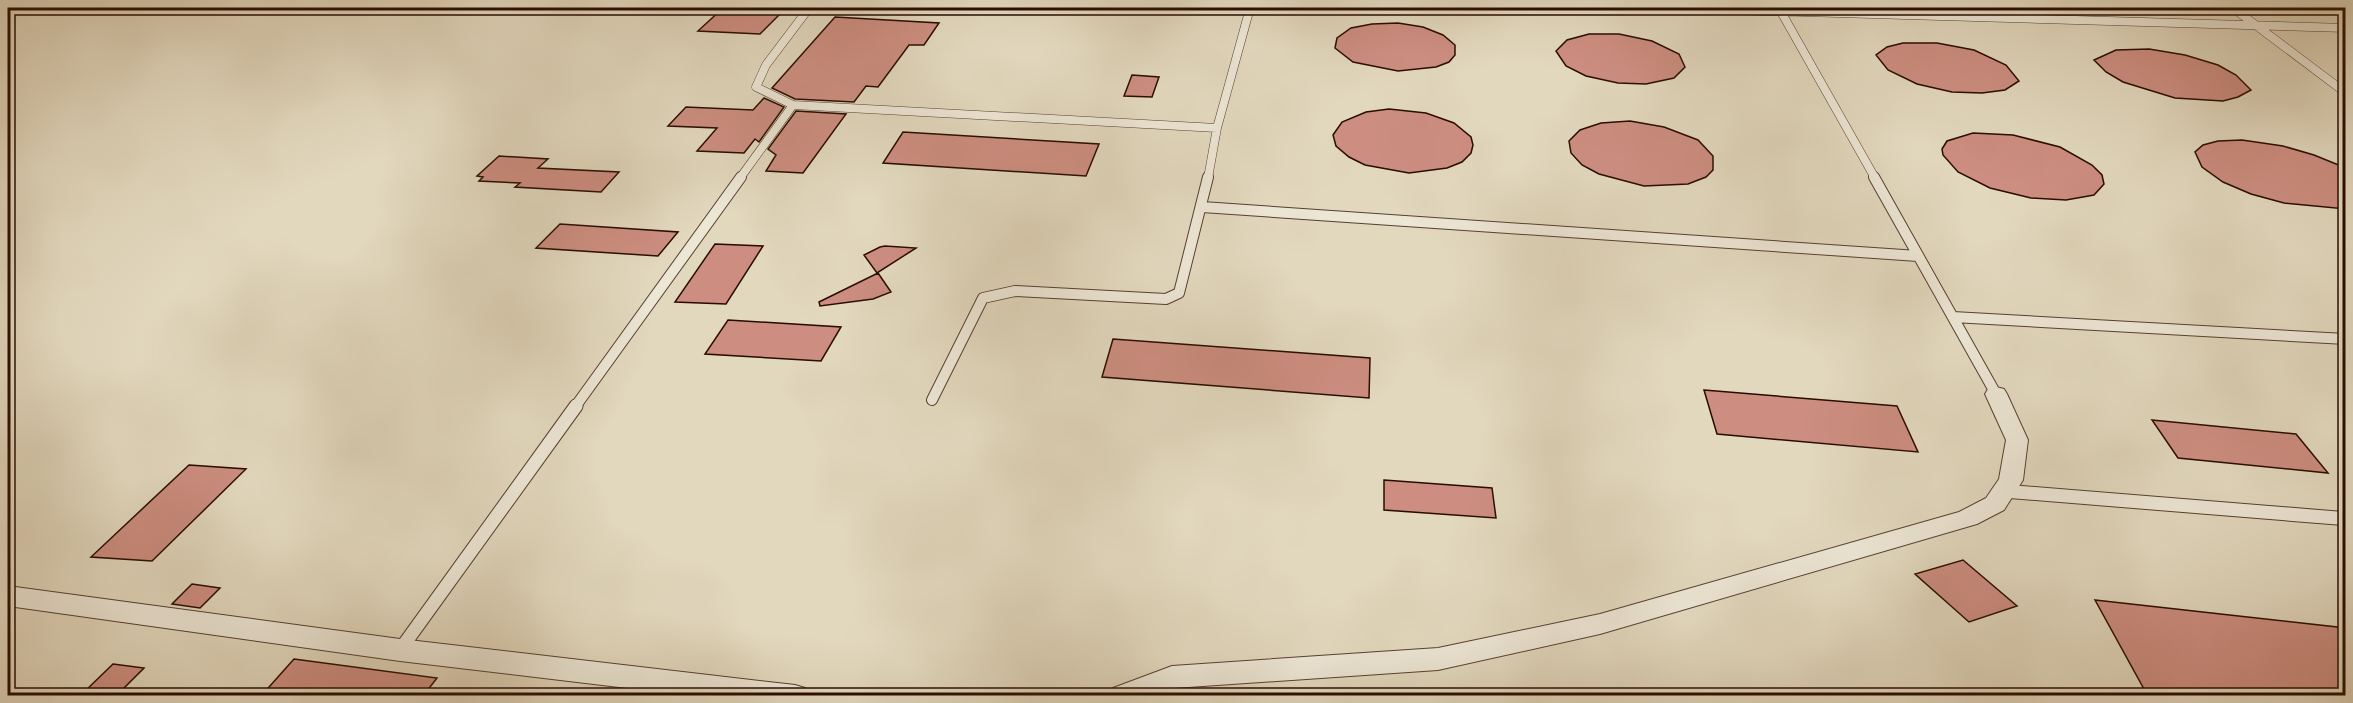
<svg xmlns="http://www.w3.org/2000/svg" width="2353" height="703" font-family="'Gentium Book Plus',serif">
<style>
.building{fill:#cd8e81;stroke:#290c00;stroke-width:1.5}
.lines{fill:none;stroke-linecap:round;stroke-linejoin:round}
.lane-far2-casing{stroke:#573f30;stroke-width:9}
.lane-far1-casing{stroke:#573f30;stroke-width:12}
.lane-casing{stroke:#573f30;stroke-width:15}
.street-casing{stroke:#573f30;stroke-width:2}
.lane-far2{stroke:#ece6d5;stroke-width:8}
.lane-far1{stroke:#ece6d5;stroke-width:10}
.lane{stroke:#ece6d5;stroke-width:13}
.street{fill:#ece6d5;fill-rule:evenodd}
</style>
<rect width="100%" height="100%" fill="#e2d8be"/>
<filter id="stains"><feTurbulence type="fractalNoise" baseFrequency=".00333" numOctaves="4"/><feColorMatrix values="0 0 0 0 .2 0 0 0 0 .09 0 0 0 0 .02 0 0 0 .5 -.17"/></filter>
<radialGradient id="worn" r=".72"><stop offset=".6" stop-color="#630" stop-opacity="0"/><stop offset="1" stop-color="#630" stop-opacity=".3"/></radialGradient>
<path class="building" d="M 723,8 L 786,8 L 760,34 L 698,31 Z
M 835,17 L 939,23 L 924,45 L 909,45 L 878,87 L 866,86 L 854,102 L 795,99 L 772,88 Z
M 1398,23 L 1423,27 L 1443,35 L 1455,45 L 1455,55 L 1449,62 L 1436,67 L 1398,71 L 1353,62 L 1335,48 L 1337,38 L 1351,28 L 1372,24 Z
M 1589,34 L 1619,34 L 1652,41 L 1679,54 L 1685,67 L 1674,78 L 1646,84 L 1618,83 L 1586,76 L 1566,66 L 1556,51 L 1567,40 Z
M 1903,43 L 1937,43 L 1974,50 L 2006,65 L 2019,81 L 2005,90 L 1982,93 L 1952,92 L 1917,84 L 1888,70 L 1876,55 L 1887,47 Z
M 2149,49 L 2185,55 L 2218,65 L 2236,75 L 2251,90 L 2238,97 L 2223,101 L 2175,98 L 2123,82 L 2106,72 L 2094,60 L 2116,50 Z
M 1132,75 L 1159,77 L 1152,97 L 1124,96 Z
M 764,98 L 784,107 L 759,142 L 755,139 L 744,153 L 697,151 L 717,128 L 668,126 L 686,107 L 753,110 Z
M 1389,109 L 1426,113 L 1454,123 L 1471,137 L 1473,145 L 1471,153 L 1462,162 L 1447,168 L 1409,173 L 1365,165 L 1349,157 L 1336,146 L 1333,135 L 1342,122 L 1366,112 Z
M 796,111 L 846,114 L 803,173 L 766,171 L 776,155 L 768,149 Z
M 1630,121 L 1664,127 L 1698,140 L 1713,156 L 1713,170 L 1706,177 L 1688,184 L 1644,186 L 1599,174 L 1582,165 L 1571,153 L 1569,141 L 1580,130 L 1601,123 Z
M 903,132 L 1099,144 L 1086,176 L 883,163 Z
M 1973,133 L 2013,135 L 2060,147 L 2092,165 L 2102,175 L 2104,184 L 2094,195 L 2066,200 L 2031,198 L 1990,188 L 1958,172 L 1943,155 L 1942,149 L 1947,141 Z
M 2218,141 L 2242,140 L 2283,146 L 2314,155 L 2346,168 L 2346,209 L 2284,203 L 2251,194 L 2223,182 L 2202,167 L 2195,152 L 2203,145 Z
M 499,156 L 548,159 L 538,168 L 619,172 L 601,192 L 515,187 L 520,183 L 479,181 L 483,177 L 477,176 Z
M 560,224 L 678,232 L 658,256 L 536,248 Z
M 715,244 L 763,246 L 726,304 L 675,302 Z
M 880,247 L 885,246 L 916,248 L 877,273 L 864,255 Z
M 878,273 L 891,292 L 873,299 L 820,306 L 819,302 Z
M 728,320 L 841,327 L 821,361 L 705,354 Z
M 1113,339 L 1370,358 L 1369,398 L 1102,377 Z
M 1704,390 L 1897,406 L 1918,452 L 1717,434 Z
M 2152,420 L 2296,434 L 2328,473 L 2178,458 Z
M 189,465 L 246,469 L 152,561 L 91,557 Z
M 1384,480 L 1492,488 L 1496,518 L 1384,510 Z
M 1963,560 L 2017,606 L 1969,622 L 1915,574 Z
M 192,584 L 220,588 L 200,608 L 172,604 Z
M 2095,600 L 2346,628 L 2346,696 L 2199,696 L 2144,689 Z
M 294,659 L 437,678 L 423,696 L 261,696 Z
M 113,664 L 144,668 L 116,696 L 80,696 Z"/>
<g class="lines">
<defs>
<path id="lane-far2" d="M 1664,8 L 2346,28
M 2233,8 L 2346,93
M 1780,10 L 1875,178
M 793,105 L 1217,128
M 740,178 L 793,105 L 756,87 L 766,65 L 806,12
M 1208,178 L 1217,128 L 1250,8"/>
<path id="lane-far1" d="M 1874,177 L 1996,394
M 1202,207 L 1918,256
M 1953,317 L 2346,339
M 932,400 L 983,298 L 1015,291 L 1166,299 L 1179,293 L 1208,177
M 575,407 L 741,177"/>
<path id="lane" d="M 2004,491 L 2337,518 L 2346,516
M 400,650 L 576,406"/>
<path id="street" d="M 1996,387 L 2004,389 L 2007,394 L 2028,440 L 2023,480 L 2004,510 L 1977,524 L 1600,634 L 1438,670 L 1174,688 L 1155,696 L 1109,696 L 1113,688 L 1172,666 L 1438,648 L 1600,614 L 1959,512 L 1986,498 L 1999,479 L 2006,440 L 1985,394 L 1988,389 Z
M 8,586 L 400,639 L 795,685 L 805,688 L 809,696 L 694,696 L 400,661 L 8,606 Z"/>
</defs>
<use href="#lane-far2" class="lane-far2-casing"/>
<use href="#lane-far1" class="lane-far1-casing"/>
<use href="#lane" class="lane-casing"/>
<use href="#street" class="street-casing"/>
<use href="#lane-far2" class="lane-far2"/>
<use href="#lane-far1" class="lane-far1"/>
<use href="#lane" class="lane"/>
<use href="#street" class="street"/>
</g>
<rect width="2353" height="703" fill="none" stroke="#e2d8be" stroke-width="30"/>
<rect x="9" y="9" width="2335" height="685" fill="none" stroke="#290c00" stroke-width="3"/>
<rect x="15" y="15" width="2323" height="673" fill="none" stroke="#290c00" stroke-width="1.5"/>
<rect width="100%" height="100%" filter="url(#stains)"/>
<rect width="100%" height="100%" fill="url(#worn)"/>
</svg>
